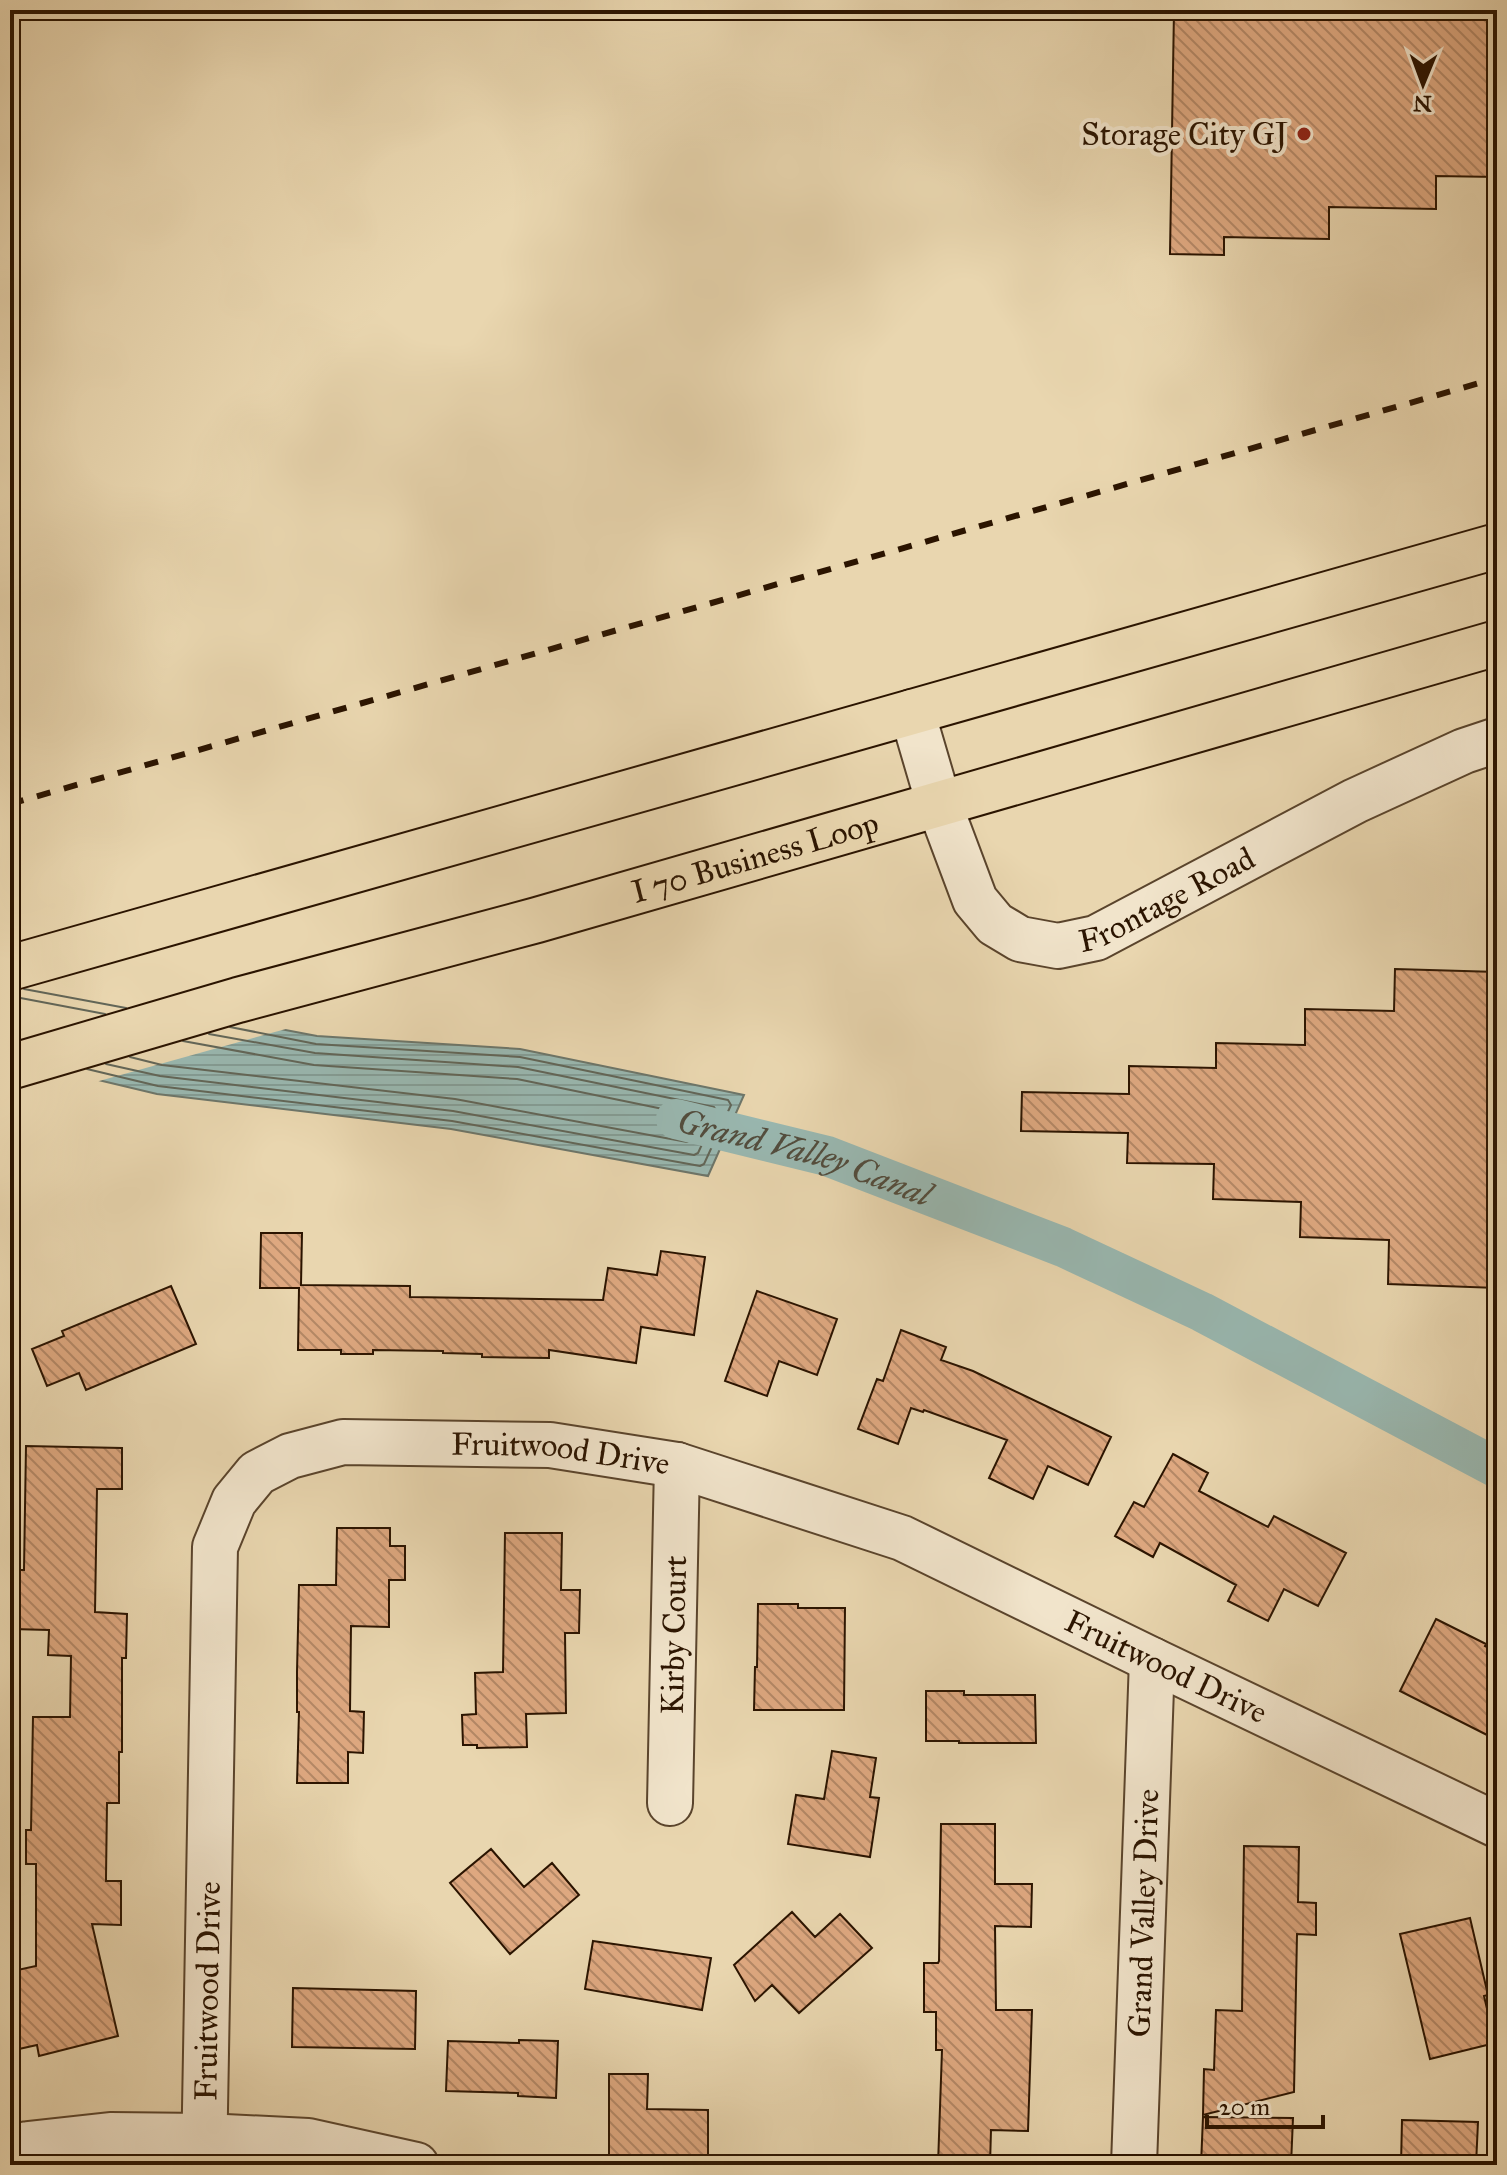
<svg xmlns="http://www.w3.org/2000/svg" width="1507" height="2175" font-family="'IM FELL Great Primer',serif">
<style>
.water{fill:url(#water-rules);stroke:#6d766a;stroke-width:2}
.pier{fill:#e9d6af}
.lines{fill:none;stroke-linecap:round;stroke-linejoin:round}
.shore{stroke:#626658;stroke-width:2}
.canal{stroke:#99b8b1;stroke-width:40}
.building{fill:url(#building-back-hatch);stroke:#2b1400;stroke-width:2}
.minor-casing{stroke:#5a442c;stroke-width:48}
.major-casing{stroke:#2b1400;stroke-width:48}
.minor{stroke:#f1e4cb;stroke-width:44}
.major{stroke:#e9d6af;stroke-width:44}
.rail{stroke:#2b1400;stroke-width:6;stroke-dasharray:14 14;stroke-linecap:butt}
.poi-dot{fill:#8f2418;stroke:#f1e4cb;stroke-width:3}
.labels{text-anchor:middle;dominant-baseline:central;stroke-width:8;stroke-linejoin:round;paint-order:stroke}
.poi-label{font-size:32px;fill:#2b1400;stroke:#f1e4cb;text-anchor:end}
.street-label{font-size:32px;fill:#2b1400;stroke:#f1e4cb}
.water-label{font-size:34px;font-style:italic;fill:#524d3e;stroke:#f1e4cb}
</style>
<defs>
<pattern id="water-rules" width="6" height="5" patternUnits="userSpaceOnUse" patternTransform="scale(2)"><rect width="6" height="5" fill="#99b8b1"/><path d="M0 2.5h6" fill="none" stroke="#849d96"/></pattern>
<pattern id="building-back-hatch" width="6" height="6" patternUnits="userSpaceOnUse" patternTransform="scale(2)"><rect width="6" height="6" fill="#dea880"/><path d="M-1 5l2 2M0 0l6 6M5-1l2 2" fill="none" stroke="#b48866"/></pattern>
</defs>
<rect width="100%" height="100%" fill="#e9d6af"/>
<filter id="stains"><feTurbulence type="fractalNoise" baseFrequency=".0025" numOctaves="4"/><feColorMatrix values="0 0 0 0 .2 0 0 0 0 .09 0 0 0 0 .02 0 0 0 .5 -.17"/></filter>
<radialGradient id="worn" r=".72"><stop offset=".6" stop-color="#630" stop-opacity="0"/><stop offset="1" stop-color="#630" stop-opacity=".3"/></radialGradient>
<path class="water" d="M 10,978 L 317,1036 L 520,1049 L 744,1095 L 708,1176 L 451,1129 L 157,1094 L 10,1059 Z"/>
<path class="pier" d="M 10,974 L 293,1027 L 92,1083 L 10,1064 Z"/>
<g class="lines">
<path class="shore" d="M 24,989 L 126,1008
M 10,996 L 105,1014
M 130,1057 L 162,1065 L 455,1099 L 687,1142 L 691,1140 L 700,1121 L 697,1116 L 517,1079 L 314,1065 L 183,1041
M 106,1064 L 160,1076 L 453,1111 L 694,1155 L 698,1153 L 717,1112 L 714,1107 L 518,1067 L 315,1053 L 209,1034
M 87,1069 L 158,1086 L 452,1121 L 700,1166 L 704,1164 L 731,1105 L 728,1100 L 520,1057 L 316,1044 L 230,1027"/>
<path class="canal" id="s1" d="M 676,1119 L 827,1156 L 1063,1247 L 1202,1312 L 1497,1468"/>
</g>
<path class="building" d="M 1174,10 L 1497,10 L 1497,177 L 1436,176 L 1436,209 L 1329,207 L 1329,239 L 1224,237 L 1224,255 L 1170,254 Z
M 1395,969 L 1497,972 L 1497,1288 L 1388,1284 L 1389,1240 L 1300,1237 L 1301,1202 L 1213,1199 L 1214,1164 L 1127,1163 L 1128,1133 L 1021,1131 L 1022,1092 L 1129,1094 L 1129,1066 L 1216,1068 L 1216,1043 L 1305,1045 L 1305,1009 L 1394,1011 Z
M 261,1233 L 302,1233 L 301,1285 L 410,1286 L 410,1297 L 603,1300 L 608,1268 L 657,1275 L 661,1251 L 705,1257 L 694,1335 L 641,1327 L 636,1363 L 549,1350 L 549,1358 L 482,1357 L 482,1354 L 443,1353 L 443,1351 L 373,1350 L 373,1354 L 341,1354 L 341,1350 L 298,1350 L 299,1288 L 260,1288 Z
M 171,1286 L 196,1344 L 86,1390 L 79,1373 L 47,1386 L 32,1349 L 64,1336 L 62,1331 Z
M 757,1291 L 837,1319 L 817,1375 L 779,1361 L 767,1396 L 725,1381 Z
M 901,1330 L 946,1347 L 941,1360 L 973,1371 L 1111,1437 L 1088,1485 L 1048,1466 L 1033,1499 L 989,1478 L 1007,1440 L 924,1410 L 923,1412 L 911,1408 L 898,1444 L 858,1429 L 877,1379 L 883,1381 Z
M 26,1446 L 122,1448 L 122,1489 L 97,1489 L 95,1612 L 127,1614 L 126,1658 L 122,1658 L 122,1752 L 119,1752 L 119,1803 L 107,1803 L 106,1877 L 106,1881 L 121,1881 L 121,1925 L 92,1924 L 118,2036 L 39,2056 L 37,2045 L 10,2051 L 10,1992 L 18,1990 L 13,1971 L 36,1966 L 36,1864 L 26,1864 L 26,1830 L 31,1830 L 33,1717 L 70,1717 L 71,1656 L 48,1655 L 49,1630 L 12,1629 L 14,1570 L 24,1570 Z
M 1173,1454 L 1208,1473 L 1199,1491 L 1268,1527 L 1274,1516 L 1346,1553 L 1318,1606 L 1284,1589 L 1268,1621 L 1228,1601 L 1236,1585 L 1160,1543 L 1153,1557 L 1115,1536 L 1134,1502 L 1144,1507 Z
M 337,1528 L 390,1528 L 390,1546 L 405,1546 L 405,1580 L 389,1580 L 389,1627 L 351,1626 L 350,1711 L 364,1712 L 363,1753 L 348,1752 L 348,1783 L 297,1783 L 299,1712 L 297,1712 L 297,1672 L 299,1585 L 336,1585 Z
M 505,1533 L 562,1533 L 561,1590 L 580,1590 L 579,1633 L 565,1633 L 566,1713 L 526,1714 L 527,1747 L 477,1748 L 477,1745 L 463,1745 L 462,1715 L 476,1714 L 475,1673 L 503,1672 Z
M 758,1604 L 798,1604 L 798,1608 L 845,1608 L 844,1710 L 754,1710 L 755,1667 L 757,1667 Z
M 1436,1619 L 1486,1644 L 1485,1646 L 1497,1652 L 1497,1740 L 1400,1691 Z
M 926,1691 L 964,1691 L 964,1695 L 1035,1695 L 1036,1743 L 959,1743 L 959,1741 L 926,1741 Z
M 832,1751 L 876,1758 L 870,1797 L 879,1798 L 870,1857 L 788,1844 L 796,1795 L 824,1799 Z
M 941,1824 L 995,1824 L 995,1884 L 1032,1884 L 1031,1927 L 995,1926 L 996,2010 L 1032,2010 L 1028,2131 L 991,2130 L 990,2165 L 938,2165 L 942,2050 L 936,2050 L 936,2012 L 924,2012 L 924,1963 L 938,1963 L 939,1961 Z
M 1244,1846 L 1299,1847 L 1298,1902 L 1316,1903 L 1316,1935 L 1297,1934 L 1294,2092 L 1203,2115 L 1204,2069 L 1214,2070 L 1216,2010 L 1242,2011 Z
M 491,1849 L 524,1887 L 552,1863 L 579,1895 L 510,1954 L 450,1883 Z
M 792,1912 L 815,1937 L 840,1914 L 872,1948 L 799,2013 L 772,1985 L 755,2001 L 734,1965 Z
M 1470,1918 L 1488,1995 L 1484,1996 L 1495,2043 L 1430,2059 L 1400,1934 Z
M 593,1941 L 711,1958 L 702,2010 L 585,1989 Z
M 293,1988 L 416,1991 L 415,2049 L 292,2047 Z
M 519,2040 L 558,2041 L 556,2098 L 518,2096 L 518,2093 L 446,2091 L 448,2041 L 519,2043 Z
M 609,2074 L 648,2074 L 647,2109 L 708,2110 L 708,2165 L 667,2165 L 667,2161 L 609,2160 Z
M 1203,2117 L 1293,2118 L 1291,2165 L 1201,2165 Z
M 1402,2120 L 1478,2122 L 1476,2165 L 1401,2165 Z"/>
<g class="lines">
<defs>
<g id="minor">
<path id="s2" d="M 912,712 L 939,804 L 975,900 L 995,924 L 1020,939 L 1058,946 L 1096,938 L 1355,801 L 1464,751 L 1497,740"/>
<path id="s3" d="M 670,1803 L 677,1465"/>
<path d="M 10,2148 L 28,2144 L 110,2135 L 205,2136 L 308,2141 L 416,2165"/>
<path id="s4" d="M 204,2165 L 215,1547 L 234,1501 L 257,1473 L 290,1456 L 343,1442 L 550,1445 L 677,1465 L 902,1538 L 1152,1660 L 1497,1825"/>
<path id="s5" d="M 1134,2165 L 1152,1660"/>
</g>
<g id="major">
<path d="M 10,968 L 1497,546"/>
<path id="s6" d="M 10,1067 L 238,1000 L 537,920 L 1497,643"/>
</g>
</defs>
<use href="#minor" class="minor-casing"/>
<use href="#major" class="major-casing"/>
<use href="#minor" class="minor"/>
<use href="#major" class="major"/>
<path class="rail" d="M 10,804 L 1497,378"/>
</g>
<circle class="poi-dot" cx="1304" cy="134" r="8"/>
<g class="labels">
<g class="poi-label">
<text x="1288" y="134">Storage City GJ</text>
</g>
<g class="street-label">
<text stroke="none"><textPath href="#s6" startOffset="774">I 70 Business Loop</textPath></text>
<text stroke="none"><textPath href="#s2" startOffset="416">Frontage Road</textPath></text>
<text stroke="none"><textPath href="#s4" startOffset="1014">Fruitwood Drive</textPath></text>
<text stroke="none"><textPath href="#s3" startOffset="168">Kirby Court</textPath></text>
<text stroke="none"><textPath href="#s4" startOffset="1662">Fruitwood Drive</textPath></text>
<text stroke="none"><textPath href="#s5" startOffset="252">Grand Valley Drive</textPath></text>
<text stroke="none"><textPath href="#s4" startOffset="174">Fruitwood Drive</textPath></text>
</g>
<g class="water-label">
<text stroke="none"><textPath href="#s1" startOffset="134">Grand Valley Canal</textPath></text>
</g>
</g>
<rect width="1507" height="2175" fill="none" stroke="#e9d6af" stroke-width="40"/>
<rect x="12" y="12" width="1483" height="2151" fill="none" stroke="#2b1400" stroke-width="4"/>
<rect x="20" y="20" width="1467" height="2135" fill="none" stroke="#2b1400" stroke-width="2"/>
<g transform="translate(1423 84) rotate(181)" stroke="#f1e4cb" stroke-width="6" paint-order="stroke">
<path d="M0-6L14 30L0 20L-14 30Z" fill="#2b1400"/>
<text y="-12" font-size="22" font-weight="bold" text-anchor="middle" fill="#2b1400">N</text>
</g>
<path d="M1207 2115v12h116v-12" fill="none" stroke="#2b1400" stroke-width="4"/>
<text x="1219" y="2115" font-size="24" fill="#2b1400" stroke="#f1e4cb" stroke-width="6" paint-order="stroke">20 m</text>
<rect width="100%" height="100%" filter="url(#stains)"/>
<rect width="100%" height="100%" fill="url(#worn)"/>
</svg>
